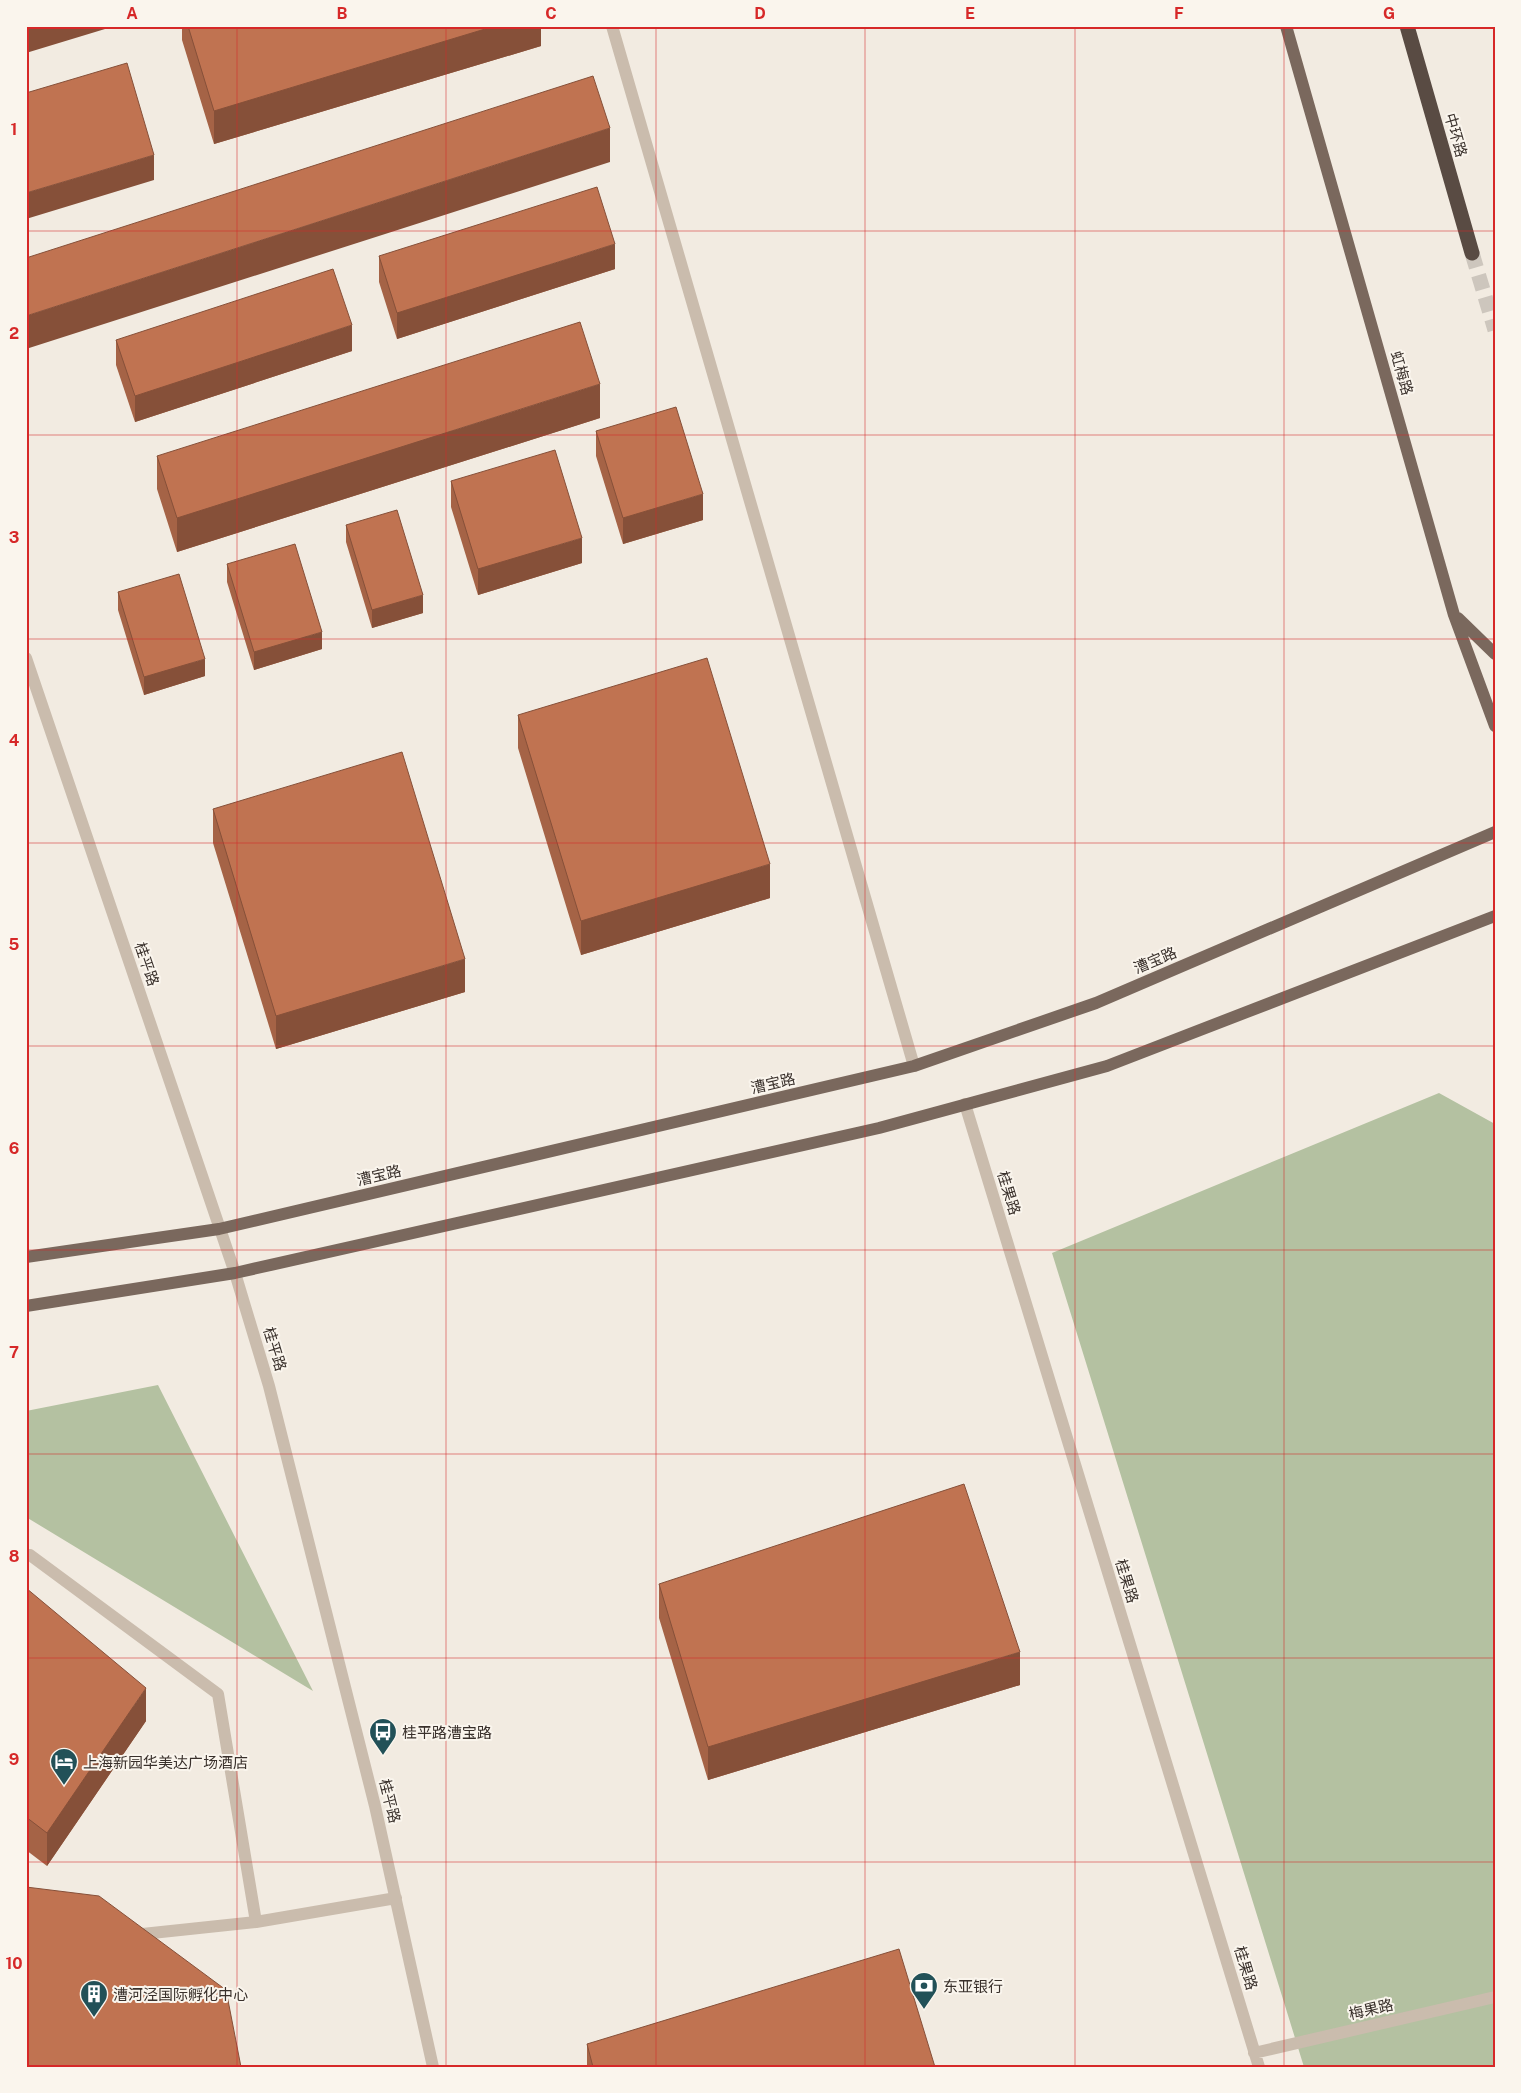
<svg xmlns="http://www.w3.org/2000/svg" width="1521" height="2093" font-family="'Public Sans','Noto Sans SC',sans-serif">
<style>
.green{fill:#b4c1a1}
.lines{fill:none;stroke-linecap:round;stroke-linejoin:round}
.highway-tunnel{stroke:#cdc6bd;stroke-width:15;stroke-dasharray:15 8;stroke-linecap:butt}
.minor{stroke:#cabcad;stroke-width:12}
.major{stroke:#7a685d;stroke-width:12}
.highway{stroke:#594b43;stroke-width:15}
.wall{fill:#a56346}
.shaded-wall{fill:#865039}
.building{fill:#c07351;stroke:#865039}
.grid{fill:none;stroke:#d62828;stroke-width:1;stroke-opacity:0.55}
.labels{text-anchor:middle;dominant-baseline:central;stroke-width:4;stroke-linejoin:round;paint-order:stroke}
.street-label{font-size:15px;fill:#39302b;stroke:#faf5ed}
.poi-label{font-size:15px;fill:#39302b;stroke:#faf5ed;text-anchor:start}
.neatline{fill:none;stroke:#d62828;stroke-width:2}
.grid-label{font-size:16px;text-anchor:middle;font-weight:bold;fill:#d62828}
</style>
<rect width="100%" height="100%" fill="#f2ebe1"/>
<path class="green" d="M 1439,1093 L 1495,1124 L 1495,2067 L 1304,2067 L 1052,1253 Z
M 158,1385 L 313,1691 L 26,1517 L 26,1411 Z"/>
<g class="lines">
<path class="highway-tunnel" d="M 1472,253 L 1495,330"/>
<path class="minor" d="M 612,26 L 914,1066
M 26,658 L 235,1273 L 269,1386 L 375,1806 L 433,2067
M 965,1104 L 1259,2067
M 26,1555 L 30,1555 L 218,1694 L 256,1922 L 133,1935
M 256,1922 L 396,1898
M 1254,2053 L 1495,1997"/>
<path class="major" d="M 1286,26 L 1454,615 L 1495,726
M 1458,618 L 1495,654
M 26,1257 L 219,1229 L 914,1066 L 1096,1003 L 1495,832
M 26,1306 L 235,1273 L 879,1128 L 1107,1066 L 1495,916"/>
<path class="highway" d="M 1407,26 L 1472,253"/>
</g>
<path class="wall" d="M 182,26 L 541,26 L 541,46 L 214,144 L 182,40 Z
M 379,256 L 615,269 L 397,339 L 379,282 Z
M 116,340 L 352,351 L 135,422 L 116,365 Z
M 600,418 L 177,552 L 157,489 L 157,456 Z
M 596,431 L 703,520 L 623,544 L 596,456 Z
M 451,481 L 582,563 L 478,595 L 451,507 Z
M 346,525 L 423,613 L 372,628 L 346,542 Z
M 227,564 L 322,649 L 254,670 L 227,582 Z
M 118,592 L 205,676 L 144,695 L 118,610 Z
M 518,715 L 770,898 L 581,955 L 518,748 Z
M 213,809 L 465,992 L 276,1049 L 213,843 Z
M 659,1584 L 1020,1685 L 708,1780 L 659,1618 Z
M 26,1588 L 146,1721 L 47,1866 L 26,1850 Z
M 587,2044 L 935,2067 L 587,2067 Z"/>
<path class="shaded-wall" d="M 30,26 L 105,26 L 105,29 L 26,53 L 26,27 Z
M 495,26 L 541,26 L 541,46 L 214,144 L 214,111 Z
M 610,128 L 610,162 L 26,349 L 26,316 Z
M 154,155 L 154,180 L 26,219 L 26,193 Z
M 615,244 L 615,269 L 397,339 L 397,313 Z
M 352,325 L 352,351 L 135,422 L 135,396 Z
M 600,384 L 600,418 L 177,552 L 177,518 Z
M 703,494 L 703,520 L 623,544 L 623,518 Z
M 582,538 L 582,563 L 478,595 L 478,569 Z
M 423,595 L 423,613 L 372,628 L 372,610 Z
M 322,632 L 322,649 L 254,670 L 254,652 Z
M 205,659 L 205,676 L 144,695 L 144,677 Z
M 770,864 L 770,898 L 581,955 L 581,921 Z
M 465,959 L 465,992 L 276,1049 L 276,1016 Z
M 1020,1652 L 1020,1685 L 708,1780 L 708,1747 Z
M 146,1688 L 146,1721 L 47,1866 L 47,1833 Z"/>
<path class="building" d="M 188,26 L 495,26 L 214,111 Z
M 127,63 L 154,155 L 26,193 L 26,93 Z
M 593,76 L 610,128 L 26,316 L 26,258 Z
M 597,187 L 615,244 L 397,313 L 379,256 Z
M 333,269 L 352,325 L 135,396 L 116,340 Z
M 580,322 L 600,384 L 177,518 L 157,456 Z
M 676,407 L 703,494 L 623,518 L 596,431 Z
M 555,450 L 582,538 L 478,569 L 451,481 Z
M 397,510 L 423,595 L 372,610 L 346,525 Z
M 295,544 L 322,632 L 254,652 L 227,564 Z
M 179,574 L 205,659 L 144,677 L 118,592 Z
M 707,658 L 770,864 L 581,921 L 518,715 Z
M 402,752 L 465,959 L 276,1016 L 213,809 Z
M 964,1484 L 1020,1652 L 708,1747 L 659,1584 Z
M 26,1588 L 146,1688 L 47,1833 L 26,1817 Z
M 26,1887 L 99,1896 L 226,1990 L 241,2067 L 26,2067 Z
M 899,1949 L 935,2067 L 593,2067 L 587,2044 Z"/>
<path class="grid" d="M 237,26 L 237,2067M 446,26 L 446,2067M 656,26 L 656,2067M 865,26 L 865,2067M 1075,26 L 1075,2067M 1284,26 L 1284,2067M 26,231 L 1495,231M 26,435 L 1495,435M 26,639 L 1495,639M 26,843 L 1495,843M 26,1046 L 1495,1046M 26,1250 L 1495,1250M 26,1454 L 1495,1454M 26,1658 L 1495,1658M 26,1862 L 1495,1862"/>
<defs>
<symbol id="bus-pin" viewBox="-11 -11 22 30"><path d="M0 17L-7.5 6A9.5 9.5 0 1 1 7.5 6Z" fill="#225158" stroke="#faf5ed"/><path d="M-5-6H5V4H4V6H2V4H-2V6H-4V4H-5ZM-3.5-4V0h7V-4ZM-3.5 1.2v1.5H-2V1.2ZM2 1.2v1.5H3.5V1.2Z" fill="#fff"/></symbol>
<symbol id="hotel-pin" viewBox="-11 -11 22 30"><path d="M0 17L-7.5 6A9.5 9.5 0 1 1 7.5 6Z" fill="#225158" stroke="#faf5ed"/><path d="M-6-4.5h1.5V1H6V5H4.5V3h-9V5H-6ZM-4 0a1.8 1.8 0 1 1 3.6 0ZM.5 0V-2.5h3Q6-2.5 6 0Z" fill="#fff"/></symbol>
<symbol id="bank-pin" viewBox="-11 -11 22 30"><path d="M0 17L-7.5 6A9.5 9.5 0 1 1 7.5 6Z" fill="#225158" stroke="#faf5ed"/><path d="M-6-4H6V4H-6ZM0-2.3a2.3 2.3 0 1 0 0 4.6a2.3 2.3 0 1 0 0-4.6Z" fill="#fff"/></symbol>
<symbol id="building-pin" viewBox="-11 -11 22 30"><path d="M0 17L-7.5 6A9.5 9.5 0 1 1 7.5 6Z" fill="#225158" stroke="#faf5ed"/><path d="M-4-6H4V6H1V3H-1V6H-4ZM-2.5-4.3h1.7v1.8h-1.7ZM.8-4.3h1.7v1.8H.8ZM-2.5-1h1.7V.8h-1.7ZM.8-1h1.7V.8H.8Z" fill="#fff"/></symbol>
</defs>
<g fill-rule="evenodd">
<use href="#bus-pin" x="367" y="1716" width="32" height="43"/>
<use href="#hotel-pin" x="48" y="1746" width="32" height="43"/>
<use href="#bank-pin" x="908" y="1970" width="32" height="43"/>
<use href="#building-pin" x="78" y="1978" width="32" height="43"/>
</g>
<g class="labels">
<g class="street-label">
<text transform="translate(1456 135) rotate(74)">中环路</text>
<text transform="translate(1402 373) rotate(74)">虹梅路</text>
<text transform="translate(1155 960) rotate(-23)">漕宝路</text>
<text transform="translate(147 964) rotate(71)">桂平路</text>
<text transform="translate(773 1083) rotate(-13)">漕宝路</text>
<text transform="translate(379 1175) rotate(-13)">漕宝路</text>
<text transform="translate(1009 1193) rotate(73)">桂果路</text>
<text transform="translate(275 1349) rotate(73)">桂平路</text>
<text transform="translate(1127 1581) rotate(73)">桂果路</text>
<text transform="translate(390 1801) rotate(76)">桂平路</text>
<text transform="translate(1246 1968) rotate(73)">桂果路</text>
<text transform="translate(1371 2009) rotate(-13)">梅果路</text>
</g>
<g class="poi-label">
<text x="402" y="1732">桂平路漕宝路</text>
<text x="83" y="1762">上海新园华美达广场酒店</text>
<text x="943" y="1986">东亚银行</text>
<text x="113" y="1994">漕河泾国际孵化中心</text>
</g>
</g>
<rect width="1521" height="2093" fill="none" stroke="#faf5ed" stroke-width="55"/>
<rect x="28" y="28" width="1466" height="2038" class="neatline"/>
<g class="grid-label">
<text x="132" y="19">A</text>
<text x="342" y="19">B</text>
<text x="551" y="19">C</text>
<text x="760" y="19">D</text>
<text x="970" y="19">E</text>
<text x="1179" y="19">F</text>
<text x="1389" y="19">G</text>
<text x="14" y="135">1</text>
<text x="14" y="339">2</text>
<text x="14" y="543">3</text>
<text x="14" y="746">4</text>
<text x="14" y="950">5</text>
<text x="14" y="1154">6</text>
<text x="14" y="1358">7</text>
<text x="14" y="1562">8</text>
<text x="14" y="1765">9</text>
<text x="14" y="1969">10</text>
</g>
</svg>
